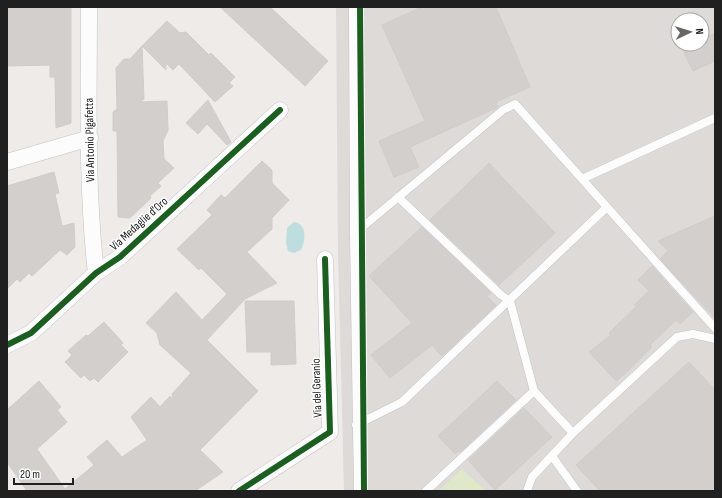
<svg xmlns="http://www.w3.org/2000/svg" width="722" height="498" font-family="'Sofia Sans Condensed',sans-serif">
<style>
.airport{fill:#dddad7;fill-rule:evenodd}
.grass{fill:#dfe8c9}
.water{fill:#beddde}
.building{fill:#d2cfcd;stroke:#d1ccca}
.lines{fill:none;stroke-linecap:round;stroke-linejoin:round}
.lane-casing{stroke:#c4c2c1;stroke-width:9}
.street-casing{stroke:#c4c2c1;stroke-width:17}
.lane{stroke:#fcfcfc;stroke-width:8}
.street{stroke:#fcfcfc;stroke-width:16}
.cycleway-casing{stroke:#fff;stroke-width:8}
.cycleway{stroke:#1b5e20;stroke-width:6}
.labels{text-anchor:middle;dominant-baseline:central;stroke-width:3;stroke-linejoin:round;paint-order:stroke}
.street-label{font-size:12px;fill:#202020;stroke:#fff}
</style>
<rect width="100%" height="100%" fill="#eeebe8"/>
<path class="airport" d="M 336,7 L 715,7 L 715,491 L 344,491 L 338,254 ZM 678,20 L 702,20 L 702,44 L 678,44 Z"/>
<path class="grass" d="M 462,469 L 486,491 L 438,491 Z"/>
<path class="water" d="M 294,222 C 307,224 306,240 301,250 L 294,253 L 288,251 L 286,243 L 287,228 Z"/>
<path class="building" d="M 7,7 L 71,7 L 71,123 L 56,128 L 55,77 L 50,77 L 50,65 L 7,66 Z
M 220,7 L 270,7 L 328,61 L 305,86 Z
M 422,7 L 496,7 L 530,87 L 496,102 L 498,107 L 410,147 L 419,167 L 394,177 L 379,141 L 425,121 L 382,25 Z
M 167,21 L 180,33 L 186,32 L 209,55 L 211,53 L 235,77 L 229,83 L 233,86 L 215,102 L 179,64 L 173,70 L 166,63 L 166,70 L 142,46 Z
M 715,33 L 715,61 L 693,71 L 682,48 L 691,44 L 702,44 L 702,39 Z
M 142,46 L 144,99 L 140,102 L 167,101 L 168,130 L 163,141 L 164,159 L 174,168 L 158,183 L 161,186 L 150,196 L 151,198 L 130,218 L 118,217 L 117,131 L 113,131 L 113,112 L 117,109 L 116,68 L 124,59 L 130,59 Z
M 208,100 L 231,142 L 227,145 L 207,124 L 198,134 L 186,123 Z
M 262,161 L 272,170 L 272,183 L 289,200 L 272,218 L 272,229 L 247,252 L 277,283 L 245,299 L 207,340 L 258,391 L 200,450 L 223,472 L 195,491 L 27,491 L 7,462 L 7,410 L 39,381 L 61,407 L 57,410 L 67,422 L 37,449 L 65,489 L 94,465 L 87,457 L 107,440 L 122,457 L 147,440 L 131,417 L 151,397 L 160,407 L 170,396 L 173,400 L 172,394 L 191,373 L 160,345 L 157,333 L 146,323 L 176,292 L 202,320 L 227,294 L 201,268 L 199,270 L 177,249 L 212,215 L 207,210 L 221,195 L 225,198 Z
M 489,163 L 555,233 L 499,285 L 430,220 Z
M 54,172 L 59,193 L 55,194 L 62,226 L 74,223 L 75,247 L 67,255 L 60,250 L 32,276 L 29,273 L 20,282 L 17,279 L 7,289 L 7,186 Z
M 715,216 L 715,318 L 660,259 L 668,251 L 658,241 Z
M 422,227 L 491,293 L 487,296 L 496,305 L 442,356 L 432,345 L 390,378 L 371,355 L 412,323 L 369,276 Z
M 652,266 L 693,312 L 680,324 L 676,320 L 650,345 L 652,347 L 629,370 L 616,381 L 589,352 L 611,335 L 609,333 L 636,307 L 634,305 L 649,291 L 638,280 Z
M 245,301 L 294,301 L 296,364 L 271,365 L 271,352 L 247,352 Z
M 104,322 L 123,343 L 121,345 L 128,352 L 98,382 L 94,378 L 90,381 L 84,375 L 81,378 L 65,362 L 72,355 L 68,351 L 86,335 L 88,336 Z
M 689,362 L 715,390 L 715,491 L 600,491 L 576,465 Z
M 497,381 L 516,400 L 460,452 L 459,451 L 455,454 L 438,436 Z
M 524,408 L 552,437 L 495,490 L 468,460 Z"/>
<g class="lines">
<defs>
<path id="lane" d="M 353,7 L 354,234 L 358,491
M 582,179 L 715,118
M 398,197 L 501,295 L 510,301 L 534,391 L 573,433
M 354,234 L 503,110 L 515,104 L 715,328
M 356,425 L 402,402 L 607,207
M 552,456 L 577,491
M 426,491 L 534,391
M 527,491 L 532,477 L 573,433 L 677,337 L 693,334 L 715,339"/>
<path id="street" d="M 89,7 C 89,95 86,185 96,273
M 7,162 L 90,138
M 7,345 L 31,333 L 96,273 L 120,257 L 280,110
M 239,491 L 330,432 L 325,259"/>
</defs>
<use href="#lane" class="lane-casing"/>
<use href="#street" class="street-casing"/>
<use href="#lane" class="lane"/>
<use href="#street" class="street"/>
<defs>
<path id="cycleway" d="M 360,7 L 364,491
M 7,345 L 31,333 L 96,273 L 120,257 L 280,110
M 239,491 L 330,432 L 325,259"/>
</defs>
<use href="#cycleway" class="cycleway-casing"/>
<use href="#cycleway" class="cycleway"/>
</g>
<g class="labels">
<g class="street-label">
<text transform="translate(90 140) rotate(-91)">Via Antonio Pigafetta</text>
<text transform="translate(139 224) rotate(-42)">Via Medaglie d'Oro</text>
<text transform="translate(317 388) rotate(-92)">Via del Geranio</text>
</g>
</g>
<rect width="722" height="498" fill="none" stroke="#202020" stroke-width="16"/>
<g transform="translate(690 32) rotate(86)"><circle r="19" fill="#ffffff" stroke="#a6a6a6"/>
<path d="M0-3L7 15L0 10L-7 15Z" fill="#686766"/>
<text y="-6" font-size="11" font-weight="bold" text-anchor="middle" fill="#202020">N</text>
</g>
<path d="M14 478v6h59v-6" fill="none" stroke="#202020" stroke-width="2"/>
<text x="20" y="478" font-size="12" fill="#202020" stroke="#ffffff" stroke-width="3" paint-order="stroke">20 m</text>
</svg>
